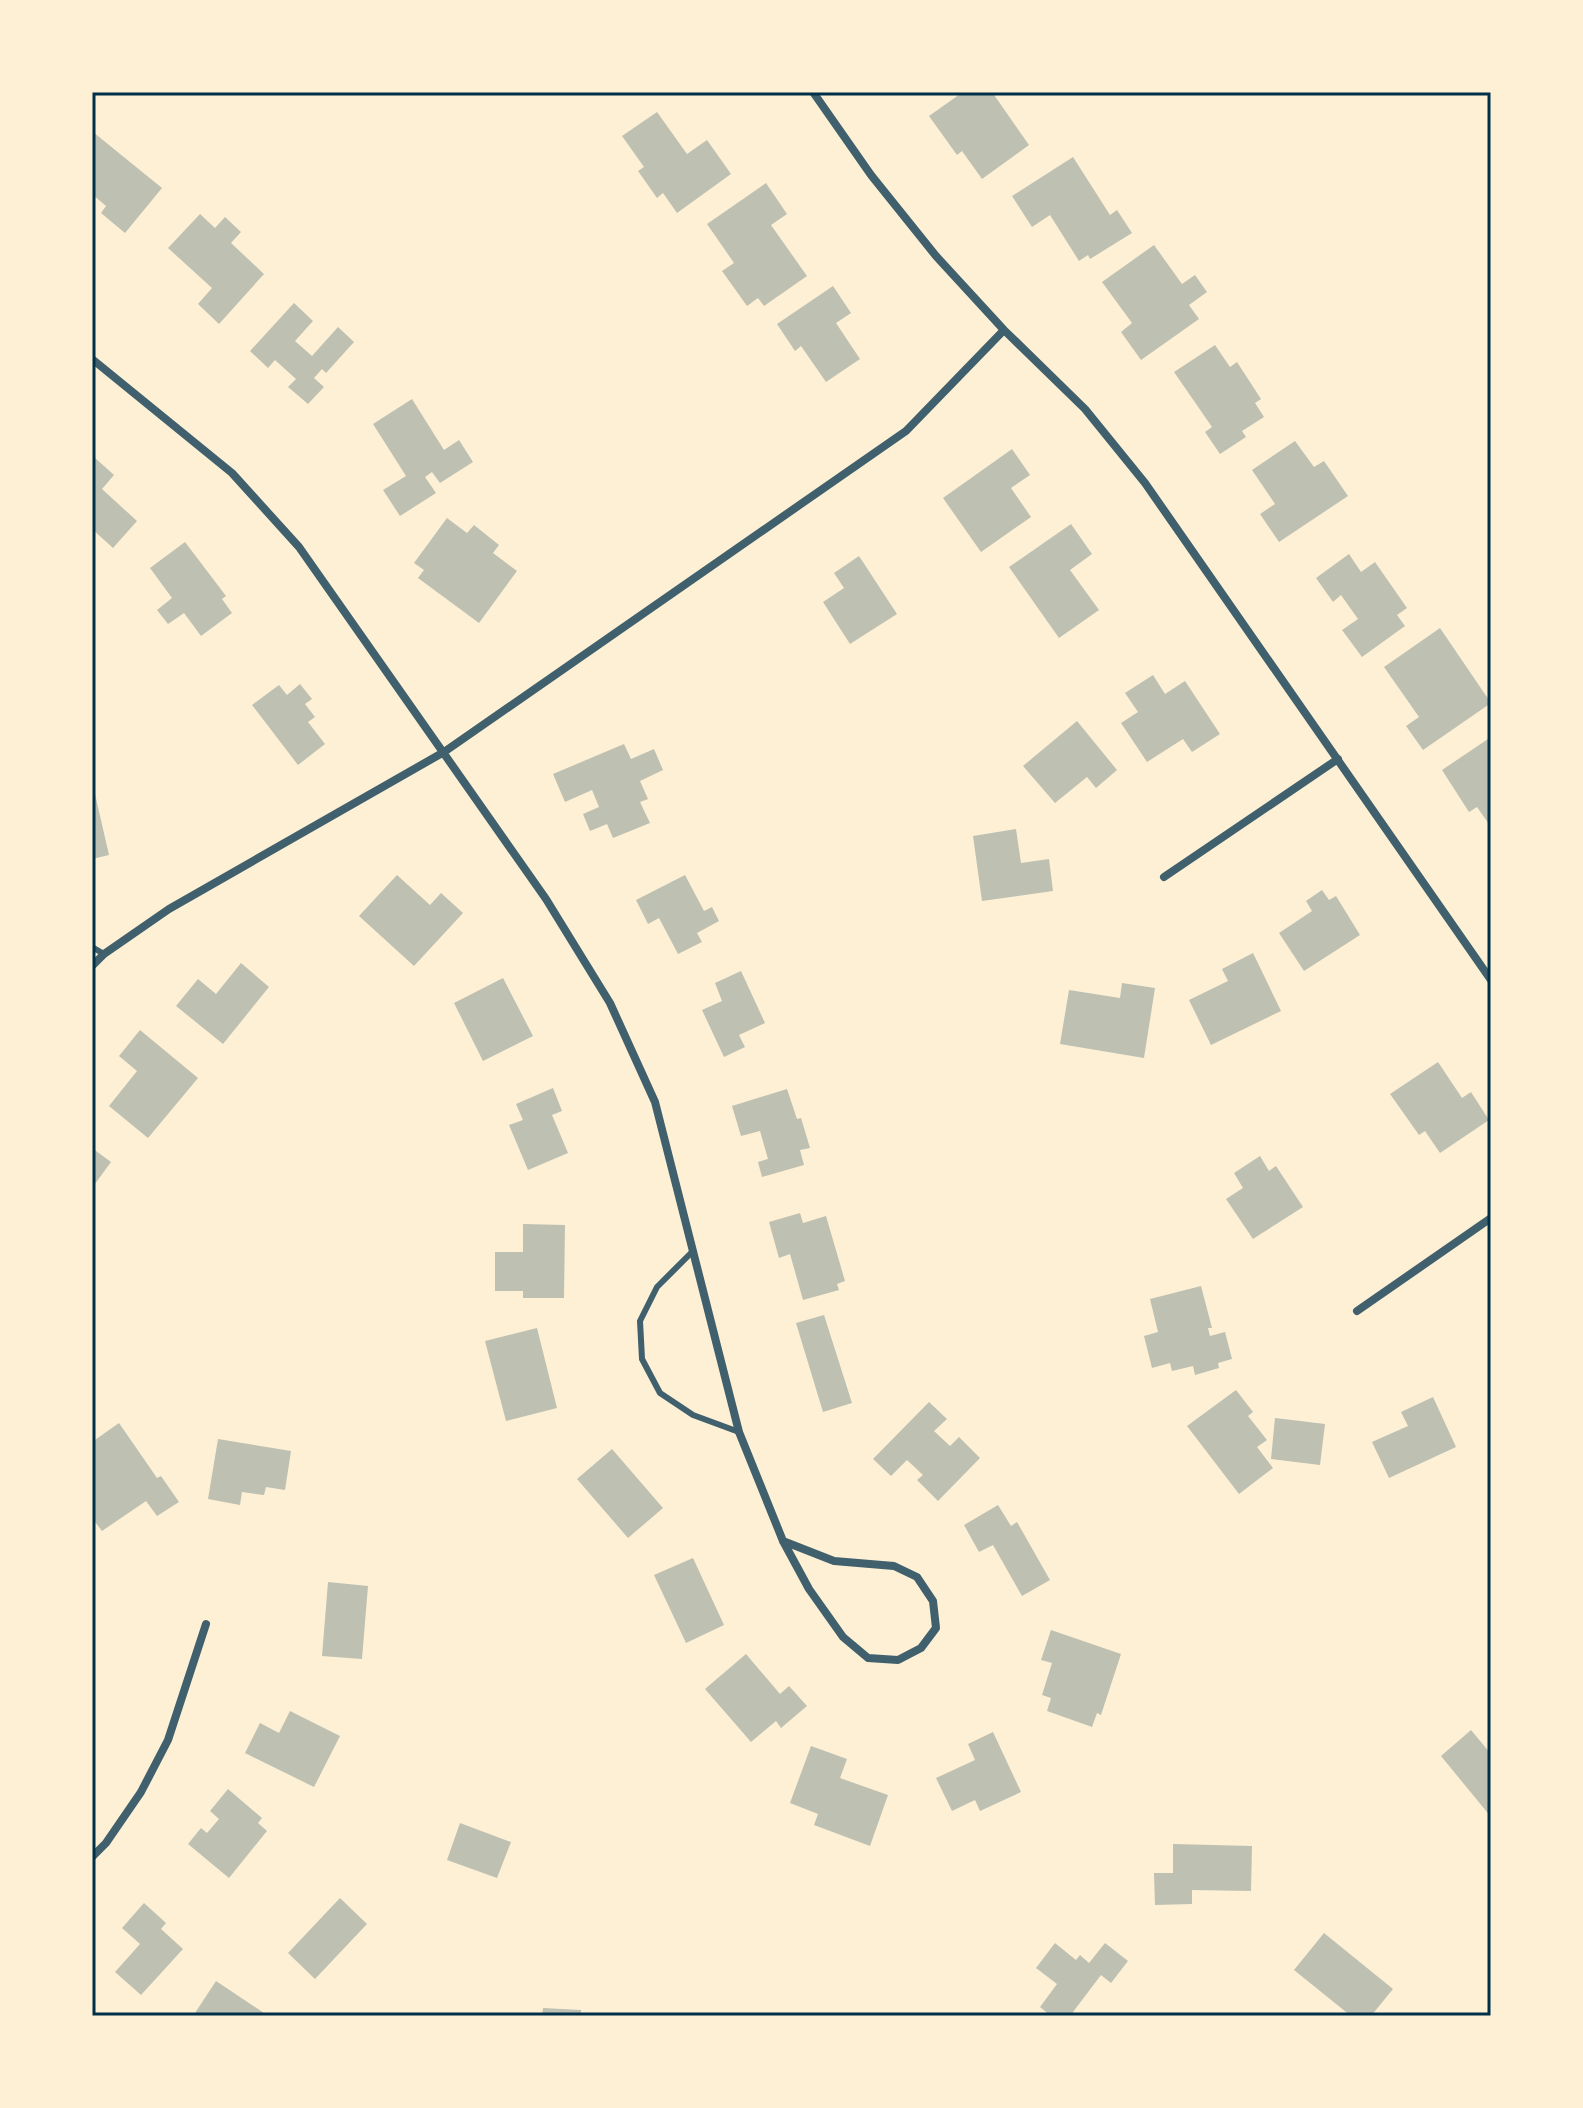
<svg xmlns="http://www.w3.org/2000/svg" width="1583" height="2108" font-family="'Open Sans',sans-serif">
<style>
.building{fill:#bec0b2}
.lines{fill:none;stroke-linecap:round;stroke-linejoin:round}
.service{stroke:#3f606c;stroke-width:6}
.minor{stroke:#3f606c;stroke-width:8}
.neatline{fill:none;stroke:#003049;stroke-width:3}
</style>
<rect width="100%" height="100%" fill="#fdf0d5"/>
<path class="building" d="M 963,92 L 992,92 L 1029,145 L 982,179 L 962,151 L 957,155 L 929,116 Z
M 657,112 L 687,154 L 707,140 L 731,174 L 677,213 L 663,193 L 657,198 L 638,171 L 644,167 L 622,136 Z
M 93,132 L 162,188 L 125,233 L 101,213 L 106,206 L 92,194 Z
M 1073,157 L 1110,215 L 1117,210 L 1132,233 L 1090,259 L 1088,255 L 1079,261 L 1050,215 L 1032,227 L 1012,196 Z
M 766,183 L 787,214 L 771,225 L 807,276 L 764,306 L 758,298 L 747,306 L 722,271 L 734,263 L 707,224 Z
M 200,214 L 215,228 L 225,217 L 241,232 L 231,243 L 264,274 L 219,324 L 198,304 L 212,288 L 168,248 Z
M 1154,245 L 1182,284 L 1195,275 L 1207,292 L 1189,305 L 1199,319 L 1141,360 L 1121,332 L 1132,323 L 1102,282 Z
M 833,286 L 851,313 L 836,323 L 860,359 L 826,382 L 801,346 L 795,351 L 777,324 Z
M 294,303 L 313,321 L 295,341 L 312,356 L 338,327 L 354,342 L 326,373 L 322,369 L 314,378 L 324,387 L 308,404 L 288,387 L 296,379 L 275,360 L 268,368 L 250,351 Z
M 1215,345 L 1230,367 L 1237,362 L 1261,399 L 1255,403 L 1264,417 L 1242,431 L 1246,437 L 1220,454 L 1205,432 L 1212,427 L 1174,372 Z
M 412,399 L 444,450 L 459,440 L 473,462 L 440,483 L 432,472 L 425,477 L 436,493 L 400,516 L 383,490 L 406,476 L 373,424 Z
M 1295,441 L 1314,467 L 1324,461 L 1348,496 L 1279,542 L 1260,514 L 1275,504 L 1252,470 Z
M 1012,449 L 1030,475 L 1011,488 L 1031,517 L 981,552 L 943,498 Z
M 94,457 L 114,475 L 102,489 L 137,521 L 113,548 L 92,529 L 92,460 Z
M 447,518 L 467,533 L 474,525 L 499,545 L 493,553 L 517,571 L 479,623 L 418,578 L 424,570 L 414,563 Z
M 1071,524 L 1092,554 L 1070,570 L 1099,610 L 1059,638 L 1009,567 Z
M 185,542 L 226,596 L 222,599 L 232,613 L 201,636 L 184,613 L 168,624 L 157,610 L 172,598 L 150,568 Z
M 1349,554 L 1361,572 L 1375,562 L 1407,608 L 1397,615 L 1405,626 L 1362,657 L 1342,630 L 1358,619 L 1341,595 L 1333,602 L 1316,578 Z
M 859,556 L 897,614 L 850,644 L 823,602 L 844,588 L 834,573 Z
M 1440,628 L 1491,703 L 1423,750 L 1406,726 L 1419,717 L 1384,667 Z
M 1153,675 L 1165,694 L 1185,681 L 1220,734 L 1192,752 L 1183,739 L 1147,762 L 1121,723 L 1138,712 L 1125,693 Z
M 300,684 L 312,699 L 305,704 L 315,717 L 308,722 L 325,744 L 298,765 L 252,705 L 279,685 L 287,695 Z
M 1077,721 L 1117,770 L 1096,788 L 1087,777 L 1055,803 L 1023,766 Z
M 1491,737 L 1491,827 L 1477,807 L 1469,812 L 1442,770 Z
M 624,744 L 631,759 L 654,749 L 663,770 L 640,781 L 648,799 L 640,802 L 650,823 L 613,838 L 607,824 L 590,831 L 583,814 L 599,807 L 592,790 L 565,802 L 553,774 Z
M 92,794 L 95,794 L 109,855 L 92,859 Z
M 1016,829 L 1021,863 L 1049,859 L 1053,891 L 982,901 L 973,836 Z
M 397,875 L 430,905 L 441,893 L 463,913 L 414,966 L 359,916 Z
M 685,875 L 704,911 L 712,907 L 719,921 L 697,933 L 702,942 L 678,954 L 659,918 L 648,924 L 636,900 Z
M 1322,890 L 1329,900 L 1336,896 L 1360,935 L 1304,971 L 1279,933 L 1312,911 L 1306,901 Z
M 1253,953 L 1281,1011 L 1211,1045 L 1189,1000 L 1228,981 L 1222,969 Z
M 241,963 L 269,987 L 223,1044 L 176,1006 L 198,979 L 216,994 Z
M 741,971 L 765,1023 L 739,1035 L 745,1047 L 724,1057 L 702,1010 L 722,1001 L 715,983 Z
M 503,978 L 533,1036 L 483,1061 L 454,1003 Z
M 1122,983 L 1155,988 L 1144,1058 L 1060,1044 L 1069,990 L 1120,998 Z
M 140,1030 L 198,1078 L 148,1138 L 109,1106 L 137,1071 L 119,1056 Z
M 1438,1062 L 1462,1098 L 1471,1092 L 1489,1120 L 1440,1153 L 1425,1131 L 1419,1135 L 1390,1094 Z
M 553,1088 L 562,1111 L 552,1115 L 568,1153 L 528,1170 L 509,1125 L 523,1120 L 516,1104 Z
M 787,1089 L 797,1119 L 801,1118 L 810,1148 L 800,1150 L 804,1165 L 762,1177 L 758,1162 L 768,1159 L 760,1131 L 741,1136 L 732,1106 Z
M 92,1148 L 111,1162 L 92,1188 Z
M 1260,1156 L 1269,1171 L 1276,1166 L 1303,1207 L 1253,1239 L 1226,1199 L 1243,1188 L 1234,1173 Z
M 800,1213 L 803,1223 L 826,1216 L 845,1281 L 837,1284 L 839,1290 L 803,1300 L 790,1254 L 779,1258 L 769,1222 Z
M 523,1224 L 565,1225 L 564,1298 L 523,1298 L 523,1291 L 495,1291 L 495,1252 L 523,1252 Z
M 1201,1286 L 1212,1328 L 1208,1328 L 1210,1336 L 1225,1332 L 1232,1359 L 1218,1363 L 1219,1368 L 1195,1375 L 1193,1366 L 1172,1371 L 1170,1363 L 1152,1368 L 1144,1336 L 1158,1332 L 1150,1299 Z
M 824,1315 L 852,1403 L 823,1412 L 796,1323 Z
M 537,1328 L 557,1408 L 506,1421 L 485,1341 Z
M 1236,1390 L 1253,1412 L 1248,1416 L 1267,1440 L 1257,1447 L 1273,1468 L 1239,1494 L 1187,1426 Z
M 1433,1397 L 1456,1447 L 1389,1478 L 1372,1442 L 1408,1426 L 1401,1412 Z
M 929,1402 L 947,1419 L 934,1431 L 950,1446 L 959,1437 L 980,1458 L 938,1501 L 917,1480 L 923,1475 L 907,1460 L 891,1476 L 873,1459 Z
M 1275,1418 L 1325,1424 L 1320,1465 L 1271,1459 Z
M 119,1423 L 157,1478 L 161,1476 L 179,1502 L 157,1516 L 146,1501 L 102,1531 L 92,1518 L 92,1442 Z
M 218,1439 L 291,1451 L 285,1490 L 266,1487 L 264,1495 L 242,1492 L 240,1505 L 208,1499 Z
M 612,1449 L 663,1508 L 628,1538 L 577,1479 Z
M 998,1505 L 1011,1526 L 1017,1522 L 1050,1580 L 1022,1596 L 993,1545 L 979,1552 L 964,1525 Z
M 693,1558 L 724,1625 L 686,1643 L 654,1575 Z
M 328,1582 L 368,1586 L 362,1659 L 322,1656 Z
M 1051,1630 L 1121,1654 L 1101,1715 L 1097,1713 L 1092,1727 L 1047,1711 L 1051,1698 L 1042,1695 L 1052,1663 L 1041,1660 Z
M 746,1654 L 780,1694 L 789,1686 L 807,1706 L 781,1728 L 776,1721 L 751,1742 L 705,1689 Z
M 290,1711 L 340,1736 L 314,1787 L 245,1753 L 260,1723 L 279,1733 Z
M 1471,1730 L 1491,1754 L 1491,1817 L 1441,1756 Z
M 993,1732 L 1021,1792 L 980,1811 L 975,1800 L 952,1811 L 936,1778 L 975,1760 L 968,1744 Z
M 811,1746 L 847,1759 L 840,1778 L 888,1795 L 870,1846 L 814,1825 L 818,1814 L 790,1803 Z
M 228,1789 L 262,1818 L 258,1823 L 267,1831 L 229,1878 L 188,1844 L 201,1828 L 207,1833 L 219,1819 L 210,1811 Z
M 460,1823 L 511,1842 L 497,1878 L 447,1860 Z
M 1173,1844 L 1252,1846 L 1251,1891 L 1192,1890 L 1192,1904 L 1155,1905 L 1154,1873 L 1173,1873 Z
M 340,1898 L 367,1924 L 315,1979 L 288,1953 Z
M 144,1903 L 166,1923 L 161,1929 L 183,1949 L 141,1995 L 115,1972 L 140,1944 L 122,1928 Z
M 1324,1933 L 1393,1989 L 1371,2016 L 1351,2016 L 1294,1970 Z
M 1055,1943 L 1076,1960 L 1080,1955 L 1089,1963 L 1105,1943 L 1128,1961 L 1111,1983 L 1101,1975 L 1070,2016 L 1051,2016 L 1040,2007 L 1057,1984 L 1036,1968 Z
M 216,1981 L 264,2013 L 262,2016 L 193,2016 Z
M 543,2008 L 581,2010 L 581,2016 L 542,2016 Z"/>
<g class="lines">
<path class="service" d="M 92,947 L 104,954
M 692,1252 L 657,1287 L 640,1321 L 642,1359 L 660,1393 L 693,1415 L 739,1432"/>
<path class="minor" d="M 813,92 L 871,175 L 936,256 L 1004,330 L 1085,409 L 1145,483 L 1491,980
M 92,359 L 232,473 L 299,547 L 546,899 L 610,1003 L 655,1102 L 739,1432 L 783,1541 L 809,1589 L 843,1637 L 868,1658 L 898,1660 L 921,1648 L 936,1628 L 933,1601 L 917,1577 L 894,1566 L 834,1561 L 783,1541
M 1164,877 L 1338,759
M 92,966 L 104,954 L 169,909 L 444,752 L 906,431 L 1004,330
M 1357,1311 L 1491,1218
M 92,1857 L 106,1843 L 141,1792 L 168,1740 L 206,1624"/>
</g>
<rect width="1583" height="2108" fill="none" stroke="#fdf0d5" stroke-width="188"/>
<rect x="94" y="94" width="1395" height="1920" class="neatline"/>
</svg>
